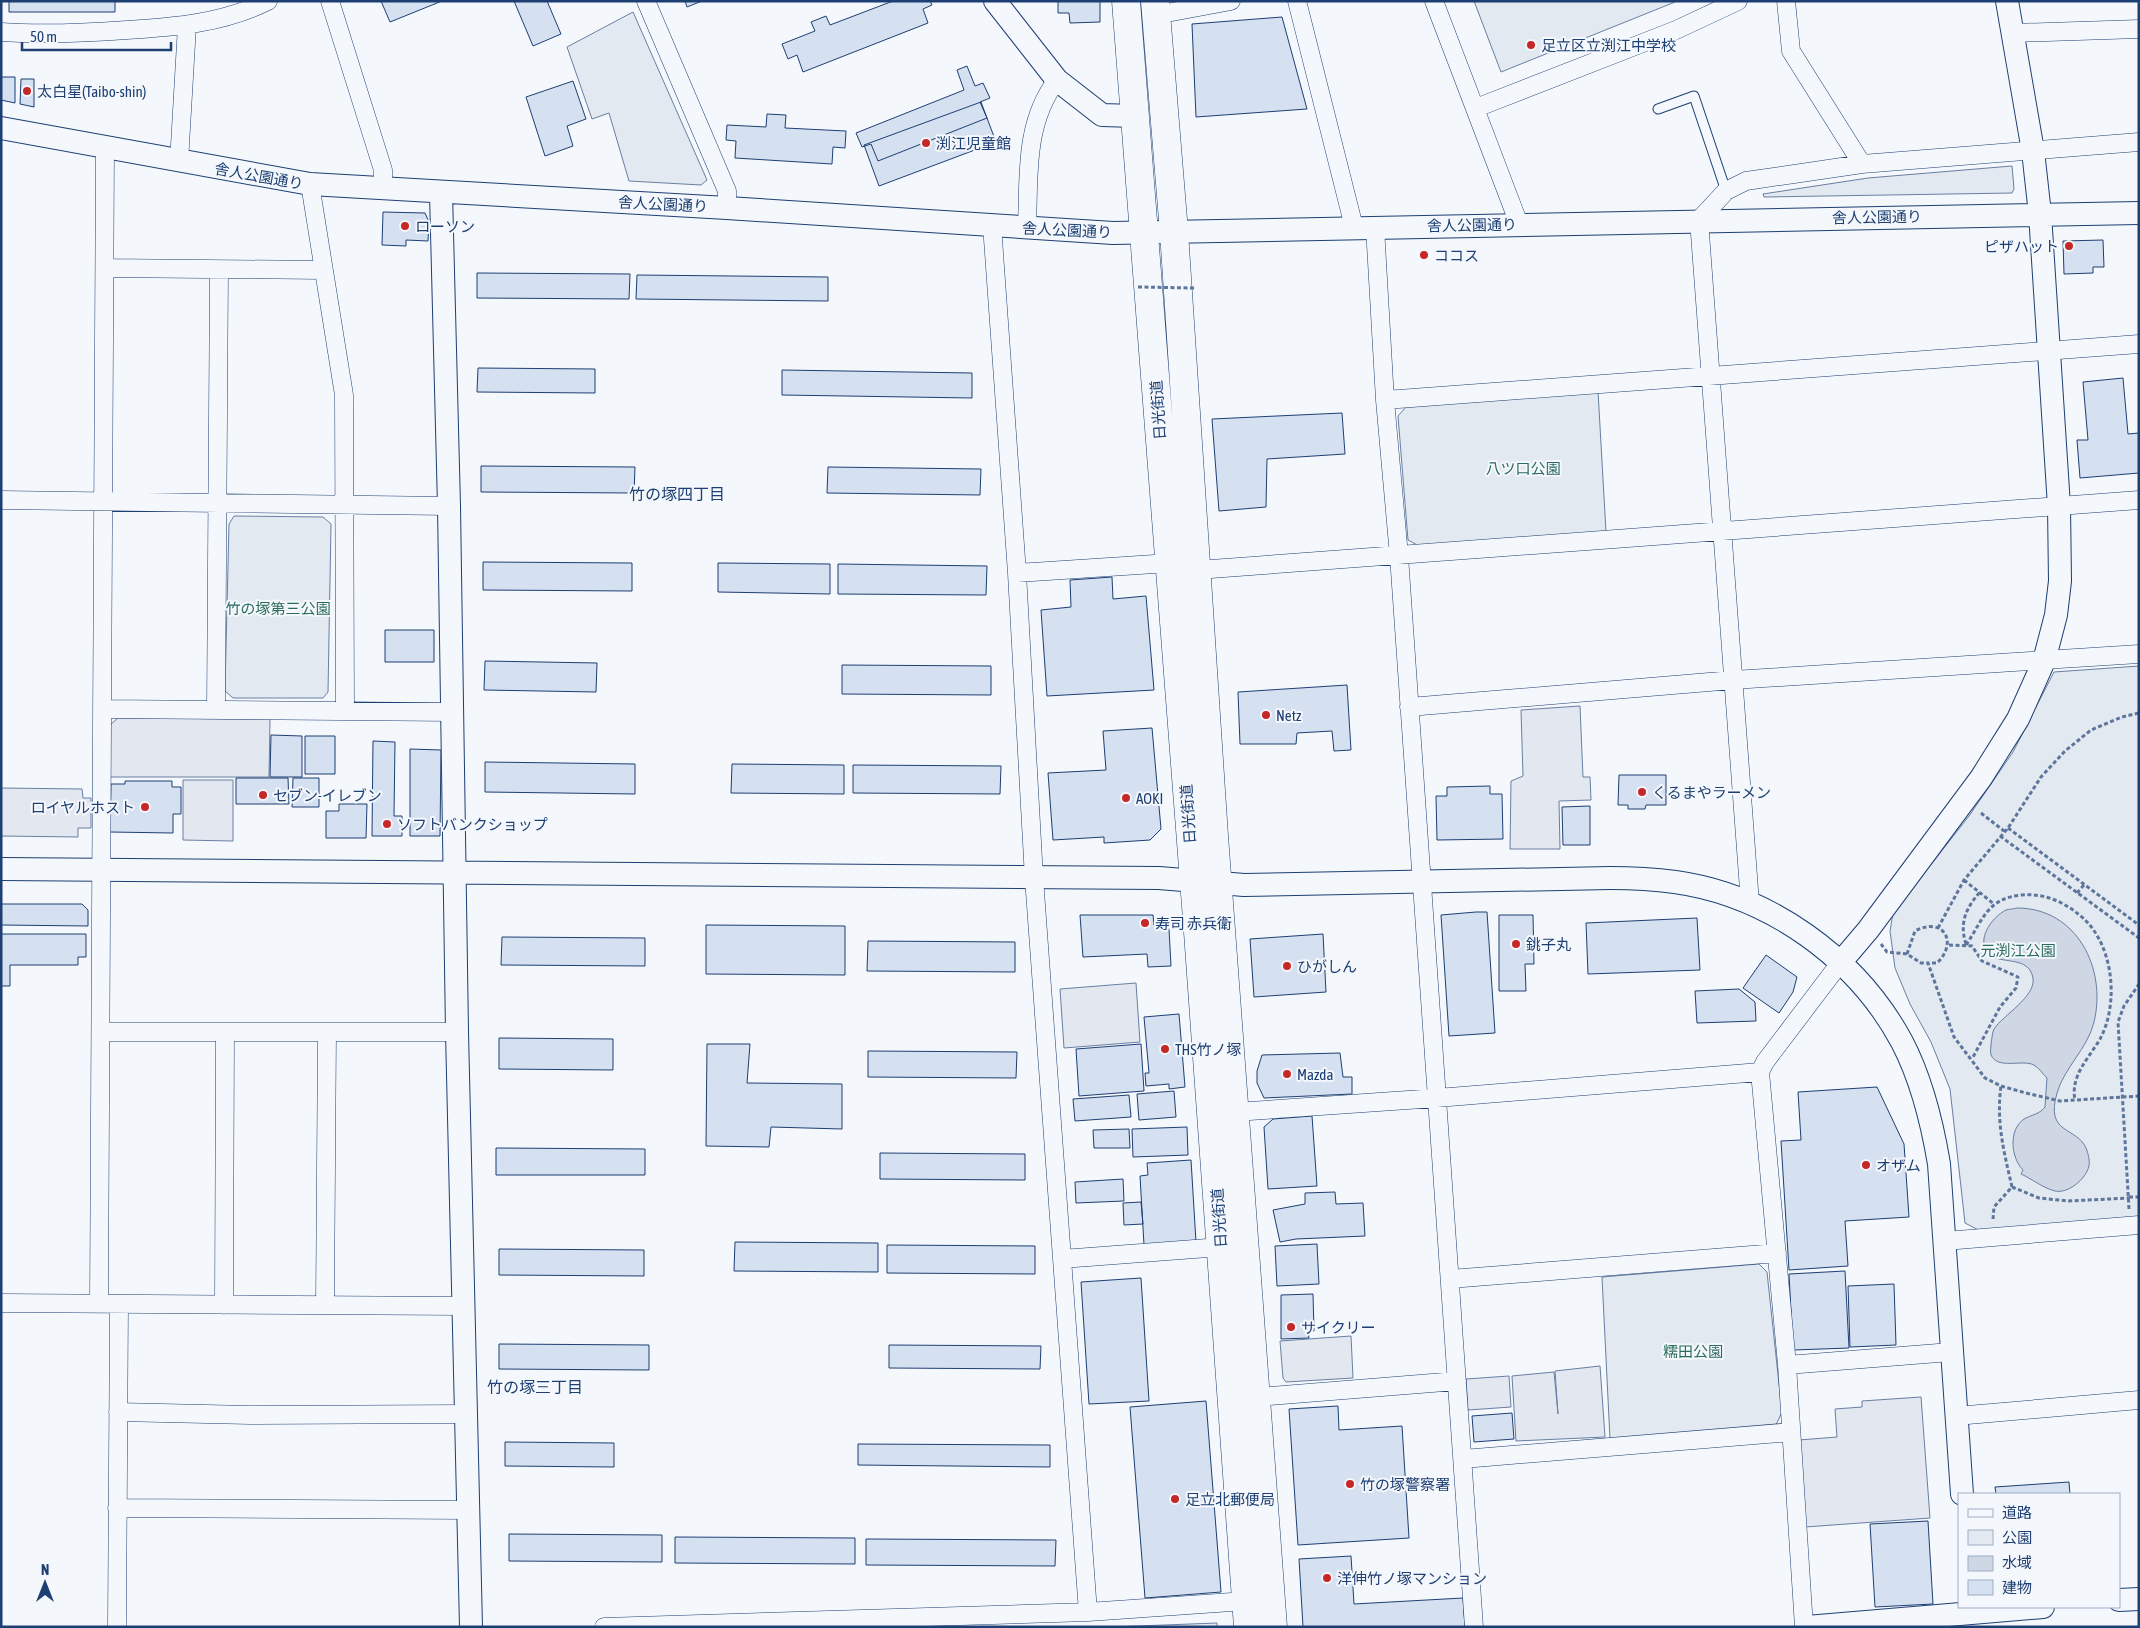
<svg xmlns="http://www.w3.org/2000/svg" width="2140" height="1628" font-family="'Asap Condensed','Noto Sans JP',sans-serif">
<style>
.green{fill:#e3e9f0;stroke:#687fa3}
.parking{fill:#e3e8f0;stroke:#687fa3}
.water{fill:#cfd7e4;stroke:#687fa3}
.building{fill:#d5e0f0;stroke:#1d3f73}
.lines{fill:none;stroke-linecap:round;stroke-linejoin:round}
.service-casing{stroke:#1d3f73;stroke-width:11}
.minor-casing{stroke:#1d3f73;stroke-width:19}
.tertiary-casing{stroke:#1d3f73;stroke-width:24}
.trunk-casing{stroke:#1d3f73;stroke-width:29}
.path{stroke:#5e769c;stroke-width:3;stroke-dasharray:4 2.5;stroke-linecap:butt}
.service{stroke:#f4f7fb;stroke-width:9}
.minor{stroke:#f4f7fb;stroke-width:18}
.tertiary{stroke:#f4f7fb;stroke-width:22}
.trunk{stroke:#f4f7fb;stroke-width:28}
.path-bridge{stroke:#5e769c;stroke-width:3;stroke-dasharray:4 2.5;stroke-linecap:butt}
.poi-dot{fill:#c62828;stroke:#f4f7fb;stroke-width:2}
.labels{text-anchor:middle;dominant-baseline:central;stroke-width:4;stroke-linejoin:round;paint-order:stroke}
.poi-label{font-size:15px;fill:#1d3f73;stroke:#f4f7fb;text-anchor:start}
.street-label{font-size:15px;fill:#1d3f73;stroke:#f4f7fb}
.park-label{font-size:15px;fill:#2c6c60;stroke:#f4f7fb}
.neighbourhood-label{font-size:16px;fill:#1d3f73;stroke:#f4f7fb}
</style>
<rect width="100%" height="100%" fill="#f4f7fb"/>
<path class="green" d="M 1474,1 L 1674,1 L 1675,2 L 1501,72 Z
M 633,12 L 707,180 L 701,185 L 629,181 L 609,113 L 592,119 L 567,47 Z
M 2012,166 L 2014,189 L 2012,193 L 1764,197 L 1763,194 L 1868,178 Z
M 1598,391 L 1606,532 L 1421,547 L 1408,540 L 1398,416 L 1406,407 Z
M 234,516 L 323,517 L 331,524 L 328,692 L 323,698 L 233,698 L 225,691 L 229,524 Z
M 2139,666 L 2139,1221 L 1992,1237 L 1965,1223 L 1950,1089 L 1931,1042 L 1910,1004 L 1895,968 L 1890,931 L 1893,913 L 1969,816 L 2013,752 L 2054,672 Z
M 1759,1264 L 1767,1272 L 1782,1412 L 1775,1427 L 1610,1439 L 1602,1277 Z
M 1217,1623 L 1217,1627 L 1111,1627 Z"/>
<path class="parking" d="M 1580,706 L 1583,777 L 1590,777 L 1591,800 L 1559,801 L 1560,849 L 1510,849 L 1511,781 L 1523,776 L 1521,710 Z
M 118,718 L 270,719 L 269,777 L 110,777 L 110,725 Z
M 183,780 L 233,780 L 233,841 L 183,840 Z
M 1,788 L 82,789 L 83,798 L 91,798 L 91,828 L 78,828 L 78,837 L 1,836 Z
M 1136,983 L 1140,1042 L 1064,1048 L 1060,989 Z
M 1351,1336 L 1353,1378 L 1286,1382 L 1283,1378 L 1280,1341 Z
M 1600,1366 L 1605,1437 L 1516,1441 L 1512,1376 L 1554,1372 L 1558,1414 L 1555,1371 Z
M 1509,1376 L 1511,1407 L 1468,1410 L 1466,1379 Z
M 1921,1397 L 1930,1518 L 1805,1527 L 1799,1440 L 1837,1437 L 1835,1409 L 1862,1407 L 1862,1401 Z"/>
<path class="water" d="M 2017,908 C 2077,908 2107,969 2094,1022 C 2088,1048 2064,1068 2057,1093 C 2045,1135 2076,1126 2086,1148 C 2088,1153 2090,1160 2089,1166 C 2086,1179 2068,1194 2055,1191 C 2043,1188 2032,1179 2021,1174 L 2023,1170 C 2011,1158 2008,1130 2024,1119 C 2031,1115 2040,1114 2045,1107 L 2047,1078 C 2043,1074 2039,1068 2034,1065 C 2022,1059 1998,1070 1991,1055 C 1990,1052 1991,1048 1991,1044 C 1992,1039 1992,1033 1994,1029 C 2003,1015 2036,997 2033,978 C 2029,955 2000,965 1989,954 C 1975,940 1992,917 2006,910 C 2009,909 2014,909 2017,908 Z"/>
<path class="building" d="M 9,1 L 115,1 L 115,12 L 9,12 Z
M 381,1 L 442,1 L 390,22 Z
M 514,1 L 547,1 L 561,34 L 533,46 Z
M 685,1 L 702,1 L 687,7 Z
M 893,1 L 930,1 L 932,5 L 923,9 L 928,23 L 803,72 L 797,55 L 788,59 L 782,44 L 815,31 L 811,22 L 826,16 L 830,25 Z
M 1058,1 L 1100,1 L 1100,22 L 1070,23 L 1069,13 L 1058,13 Z
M 1282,17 L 1307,109 L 1196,117 L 1192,24 Z
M 967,66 L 975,86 L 983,83 L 990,98 L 980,102 L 987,118 L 878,161 L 871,144 L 862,147 L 856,133 L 964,90 L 957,70 Z
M 1,77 L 15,77 L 15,103 L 1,100 Z
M 21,79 L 34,79 L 34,107 L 20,104 Z
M 573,81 L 586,119 L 567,126 L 573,146 L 545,156 L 526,97 Z
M 981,102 L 996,142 L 879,186 L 864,145 Z
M 767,114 L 786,115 L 785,128 L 846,131 L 845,148 L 833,147 L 832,164 L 735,158 L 736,141 L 726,140 L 727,125 L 766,127 Z
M 383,212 L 425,213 L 429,222 L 428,241 L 406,240 L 406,246 L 382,245 Z
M 2103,240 L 2104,267 L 2093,267 L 2093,273 L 2064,274 L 2063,241 Z
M 477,273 L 630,274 L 629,299 L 477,298 Z
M 637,275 L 828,277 L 828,301 L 636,299 Z
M 478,368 L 595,369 L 595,393 L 477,392 Z
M 782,370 L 972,373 L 972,398 L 782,395 Z
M 2123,378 L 2128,434 L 2139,433 L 2139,473 L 2080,478 L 2077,440 L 2088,440 L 2083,382 Z
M 1342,413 L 1345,454 L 1267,459 L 1266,507 L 1219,511 L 1212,419 Z
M 481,466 L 635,467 L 634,493 L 481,492 Z
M 828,467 L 981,469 L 980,495 L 827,493 Z
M 483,562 L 632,563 L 632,591 L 483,590 Z
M 718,563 L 830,564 L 830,594 L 718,592 Z
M 838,564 L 987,566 L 986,595 L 838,594 Z
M 1112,577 L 1113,599 L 1146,596 L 1154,690 L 1047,696 L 1041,610 L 1071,607 L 1070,580 Z
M 385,630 L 434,630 L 434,662 L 385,662 Z
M 485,661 L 597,663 L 596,692 L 484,690 Z
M 842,665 L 991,666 L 991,695 L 842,694 Z
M 1347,685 L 1351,750 L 1334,751 L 1332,731 L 1297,733 L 1296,744 L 1240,744 L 1238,692 Z
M 1152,728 L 1161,829 L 1150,840 L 1104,843 L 1104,837 L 1053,840 L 1048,773 L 1106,770 L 1103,731 Z
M 271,735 L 302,736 L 302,777 L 270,777 Z
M 305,736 L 335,736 L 335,774 L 305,774 Z
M 373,741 L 395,742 L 394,816 L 402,816 L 402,836 L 372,836 Z
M 410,749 L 441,750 L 440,836 L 410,836 Z
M 485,762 L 635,764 L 635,794 L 485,792 Z
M 732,764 L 844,765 L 844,794 L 731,793 Z
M 853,765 L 1001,766 L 1000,794 L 853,793 Z
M 1619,775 L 1666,775 L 1666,805 L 1646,805 L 1645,809 L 1628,809 L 1628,805 L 1618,805 Z
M 236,778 L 288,778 L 289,804 L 236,804 Z
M 293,778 L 319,778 L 319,807 L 292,807 Z
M 125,781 L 172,781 L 172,787 L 181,787 L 181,814 L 173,814 L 173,833 L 110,832 L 111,784 L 125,784 Z
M 1490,786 L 1490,794 L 1502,794 L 1503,839 L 1437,840 L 1436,796 L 1447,796 L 1447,787 Z
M 339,804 L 367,804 L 366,838 L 326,838 L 326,811 L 339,811 Z
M 1590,806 L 1590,845 L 1563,845 L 1562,807 Z
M 1,904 L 82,904 L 88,910 L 88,926 L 1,925 Z
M 1476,912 L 1487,912 L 1495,1033 L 1449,1036 L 1441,915 Z
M 1080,915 L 1153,915 L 1154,925 L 1163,925 L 1169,929 L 1171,966 L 1148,967 L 1147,954 L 1083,957 Z
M 1499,915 L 1533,915 L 1534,964 L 1525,964 L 1526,991 L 1499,991 Z
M 1697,918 L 1700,970 L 1588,974 L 1586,923 Z
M 706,925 L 845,926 L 845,975 L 706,974 Z
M 1,934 L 86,934 L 86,957 L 78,957 L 78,965 L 10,965 L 10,986 L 1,986 Z
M 1323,934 L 1326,992 L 1254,997 L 1250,939 Z
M 502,937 L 645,938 L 645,966 L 501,965 Z
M 868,941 L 1015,942 L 1015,972 L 867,971 Z
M 1766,955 L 1797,977 L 1793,992 L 1779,1013 L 1743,988 Z
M 1739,989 L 1755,1002 L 1756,1021 L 1697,1023 L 1695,991 Z
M 1179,1014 L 1185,1087 L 1169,1089 L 1169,1084 L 1146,1086 L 1145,1073 L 1149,1073 L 1144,1017 Z
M 499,1038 L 613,1039 L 613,1070 L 499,1069 Z
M 707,1044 L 750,1044 L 747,1083 L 842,1084 L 842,1129 L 771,1127 L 769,1147 L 706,1146 Z
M 1141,1044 L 1144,1091 L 1079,1096 L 1076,1049 Z
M 868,1051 L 1017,1052 L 1016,1078 L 868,1077 Z
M 1340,1053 L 1343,1077 L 1352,1077 L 1352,1094 L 1264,1098 L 1257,1083 L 1257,1071 L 1262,1055 Z
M 1877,1087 L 1904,1144 L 1909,1217 L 1845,1221 L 1848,1266 L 1789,1270 L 1781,1141 L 1801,1140 L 1798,1092 Z
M 1174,1091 L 1176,1117 L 1139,1120 L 1137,1094 Z
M 1129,1095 L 1131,1117 L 1075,1121 L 1073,1099 Z
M 1312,1116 L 1317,1186 L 1268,1189 L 1264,1127 L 1273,1119 Z
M 1187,1127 L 1188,1155 L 1133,1157 L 1132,1129 Z
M 1129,1129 L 1130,1148 L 1094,1148 L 1093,1130 Z
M 496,1148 L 645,1149 L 645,1175 L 496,1175 Z
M 880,1153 L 1025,1154 L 1025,1180 L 880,1179 Z
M 1191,1160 L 1196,1242 L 1144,1245 L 1140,1176 L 1148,1175 L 1147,1163 Z
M 1123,1179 L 1124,1201 L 1076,1203 L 1075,1182 Z
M 1335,1192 L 1336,1204 L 1363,1203 L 1365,1236 L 1296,1239 L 1280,1242 L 1273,1210 L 1305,1204 L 1305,1193 Z
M 1141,1202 L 1143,1224 L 1124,1225 L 1123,1203 Z
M 735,1242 L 878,1243 L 878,1272 L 734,1271 Z
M 1317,1244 L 1319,1284 L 1277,1286 L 1275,1246 Z
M 887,1245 L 1035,1246 L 1035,1274 L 887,1273 Z
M 499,1249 L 644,1250 L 644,1276 L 499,1275 Z
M 1845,1271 L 1849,1348 L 1793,1350 L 1789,1274 Z
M 1141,1278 L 1149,1401 L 1089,1404 L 1081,1282 Z
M 1894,1284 L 1896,1345 L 1850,1347 L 1848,1286 Z
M 1313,1294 L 1314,1331 L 1308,1331 L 1309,1338 L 1281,1339 L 1281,1295 Z
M 499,1344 L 649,1345 L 649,1370 L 499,1369 Z
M 889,1345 L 1041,1346 L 1040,1369 L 889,1368 Z
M 1206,1401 L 1221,1592 L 1145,1598 L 1130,1407 Z
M 1338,1406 L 1339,1430 L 1402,1426 L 1409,1538 L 1298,1545 L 1289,1409 Z
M 1512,1413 L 1514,1439 L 1474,1442 L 1472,1416 Z
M 505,1442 L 614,1443 L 614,1467 L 505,1466 Z
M 858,1444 L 1050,1445 L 1050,1467 L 858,1465 Z
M 2069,1482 L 2070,1494 L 1996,1494 L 1995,1487 Z
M 1928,1521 L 1933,1604 L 1875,1607 L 1870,1524 Z
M 509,1534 L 662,1535 L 662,1562 L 509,1561 Z
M 675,1537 L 855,1538 L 855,1564 L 675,1563 Z
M 866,1539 L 1056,1540 L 1055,1566 L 866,1565 Z
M 1351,1556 L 1354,1604 L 1463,1598 L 1465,1627 L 1303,1627 L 1299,1559 Z"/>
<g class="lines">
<defs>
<path id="service" d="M 1658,109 L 1694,96 L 1726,191"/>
<path id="minor" d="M 330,1 L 383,170 L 383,188
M 646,1 L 727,191 L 727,208
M 1297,1 L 1354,227
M 1434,1 L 1519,224
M 1786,1 L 1791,51 L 1862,164
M 1156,15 L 1231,1
M 1,32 C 43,35 85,33 127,30 C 176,27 223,23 268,1
M 2013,33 L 2139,29
M 1476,108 L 1676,30 L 1738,1
M 179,162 L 187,26
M 310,184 L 344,395 L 345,711
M 992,225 L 1017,573 L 1034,878 L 1088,1612
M 1375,227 L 1385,400 L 1399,556 L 1474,1627
M 1027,228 C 1029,177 1024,123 1057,80
M 105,268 L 323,270
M 1385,400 L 2139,344
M 1,500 L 449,506
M 1197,570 L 2139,500
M 1017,573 L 1170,563
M 1409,707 L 1733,680 L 2139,654
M 102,709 L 452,712
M 216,710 L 219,270
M 1750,903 L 1699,220 L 1726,191 L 1746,181 L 1862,164 L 2139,142
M 101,1032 L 457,1032
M 1235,1112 L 1437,1098 L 1760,1072
M 1945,1241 L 2139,1225
M 1062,1259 L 1221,1247
M 1450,1279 L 1777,1253
M 1,1303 L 464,1306
M 99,1304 L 105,148
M 224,1305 L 225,1032
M 325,1305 L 327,1032
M 1787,1365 L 1951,1352
M 1245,1398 L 1457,1381
M 118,1412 L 250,1415 L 467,1414
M 1956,1416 L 2139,1400
M 1463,1459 L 1791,1432
M 117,1508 L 469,1510
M 117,1627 L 119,1304
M 604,1627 L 1088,1612 L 1246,1601
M 1804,1627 L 1787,1365 L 1760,1072 L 1765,1062 L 1840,963"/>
<path id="tertiary" d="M 995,1 L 1057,80 L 1102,115 L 1135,116
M 1,128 L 310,184 L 727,208 L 1113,233 L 2139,213
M 441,193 L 449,506 L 457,1032 L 471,1627
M 1,869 L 1159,878 L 1244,885 L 1610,878 C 1632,878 1653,879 1675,882 C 1769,895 1857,958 1902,1042 C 1922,1080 1932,1122 1939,1164 L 1962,1494
M 1840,963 L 1868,930 L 1981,778 L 2018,719 L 2044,661 L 2056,615 L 2060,581 L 2059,506 L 2040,214 L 2033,151 L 2007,1
M 2119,1600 L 2139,1599
M 1807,1627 L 2043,1607"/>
<path id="trunk" d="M 1126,1 L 1198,932 L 1248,1627
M 1155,1 L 1174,232 L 1214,836 L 1273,1627"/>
</defs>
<use href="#service" class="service-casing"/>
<use href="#minor" class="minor-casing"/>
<use href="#tertiary" class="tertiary-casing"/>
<use href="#trunk" class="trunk-casing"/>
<path class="path" d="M 1981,813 L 2004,831
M 2008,828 L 2139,925
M 2000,836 L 2139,938
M 1964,880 L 1994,904
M 2077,893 L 2084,885
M 1938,928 L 1964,880 L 2008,828 L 2041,777 L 2065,751 L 2091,730 L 2122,717 L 2139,713
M 1881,944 L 1887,952 L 1907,954 L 1921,963 L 1928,963 L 1954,1037 L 1985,1078 L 2001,1086 L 2026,1093 L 2060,1101 L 2139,1096
M 1966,944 C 1959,923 1966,908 1980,892
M 1949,945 L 1972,946 L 1982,961 L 2018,977 L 2016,988 L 2000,1007 L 1972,1059
M 1966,945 C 1983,920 1987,898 2022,895 C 2046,893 2066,903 2083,918 C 2114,946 2119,1004 2100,1039 C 2089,1058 2070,1076 2075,1100
M 1907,954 L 1915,931 C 1943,916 1959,942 1937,963 L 1928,963
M 2012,1187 L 2039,1198 L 2068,1201 L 2129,1198
M 2129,1197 L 2139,1197
M 2129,1209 L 2118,1022 L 2124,1006 L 2139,984
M 1993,1219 L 1994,1207 L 2012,1187 C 2004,1152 1996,1122 2001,1086"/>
<use href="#service" class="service"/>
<use href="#minor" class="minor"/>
<use href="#tertiary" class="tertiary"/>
<use href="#trunk" class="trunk"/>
<path class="path-bridge" d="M 1138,287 L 1194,288"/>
</g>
<g class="poi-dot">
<circle cx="1531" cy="45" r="5"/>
<circle cx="27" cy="91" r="5"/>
<circle cx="926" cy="143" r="5"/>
<circle cx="405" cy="226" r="5"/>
<circle cx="2069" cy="246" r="5"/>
<circle cx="1424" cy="255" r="5"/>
<circle cx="1266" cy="715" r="5"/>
<circle cx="1642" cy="792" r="5"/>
<circle cx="263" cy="795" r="5"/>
<circle cx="1126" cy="798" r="5"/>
<circle cx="145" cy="807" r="5"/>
<circle cx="387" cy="824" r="5"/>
<circle cx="1145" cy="923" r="5"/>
<circle cx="1516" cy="944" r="5"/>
<circle cx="1287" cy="966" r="5"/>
<circle cx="1165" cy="1049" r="5"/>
<circle cx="1287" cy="1074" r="5"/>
<circle cx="1866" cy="1165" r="5"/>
<circle cx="1291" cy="1327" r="5"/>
<circle cx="1350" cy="1484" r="5"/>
<circle cx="1175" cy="1499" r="5"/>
<circle cx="1327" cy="1578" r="5"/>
</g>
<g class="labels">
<g class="poi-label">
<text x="1541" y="45">足立区立渕江中学校</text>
<text x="37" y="91">太白星(Taibo-shin)</text>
<text x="936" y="143">渕江児童館</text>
<text x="415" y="226">ローソン</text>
<text x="2059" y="246" text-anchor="end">ピザハット</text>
<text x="1434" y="255">ココス</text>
<text x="1276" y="715">Netz</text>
<text x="1652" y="792">くるまやラーメン</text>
<text x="273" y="795">セブン-イレブン</text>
<text x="1136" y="798">AOKI</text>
<text x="135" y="807" text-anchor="end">ロイヤルホスト</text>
<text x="397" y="824">ソフトバンクショップ</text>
<text x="1155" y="923">寿司 赤兵衛</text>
<text x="1526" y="944">銚子丸</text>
<text x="1297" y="966">ひがしん</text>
<text x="1175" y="1049">THS竹ノ塚</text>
<text x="1297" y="1074">Mazda</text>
<text x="1876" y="1165">オザム</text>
<text x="1301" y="1327">サイクリー</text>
<text x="1360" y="1484">竹の塚警察署</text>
<text x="1185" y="1499">足立北郵便局</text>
<text x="1337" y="1578">洋伸竹ノ塚マンション</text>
</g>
<g class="street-label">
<text transform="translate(259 176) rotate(10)">舎人公園通り</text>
<text transform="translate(663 204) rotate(3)">舎人公園通り</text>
<text transform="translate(1877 217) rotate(-1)">舎人公園通り</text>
<text transform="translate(1472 225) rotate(-1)">舎人公園通り</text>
<text transform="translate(1067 230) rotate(3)">舎人公園通り</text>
<text transform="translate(1158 410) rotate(-94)">日光街道</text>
<text transform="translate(1188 814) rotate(-94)">日光街道</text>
<text transform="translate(1219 1218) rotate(-94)">日光街道</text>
</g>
<g class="park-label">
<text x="1523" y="468">八ツ口公園</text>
<text x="278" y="608">竹の塚第三公園</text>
<text x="2018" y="950">元渕江公園</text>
<text x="1693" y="1351">糯田公園</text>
</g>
<g class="neighbourhood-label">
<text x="677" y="494">竹の塚四丁目</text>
<text x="535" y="1387">竹の塚三丁目</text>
</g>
</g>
<rect width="2140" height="1628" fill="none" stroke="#1d3f73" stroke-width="5"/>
<rect x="1958" y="1493" width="162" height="115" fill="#f4f7fb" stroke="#9eadc5"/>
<rect x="1968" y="1509" width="25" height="8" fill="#f4f7fb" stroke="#9eadc5"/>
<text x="2002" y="1518" font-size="15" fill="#1d3f73">道路</text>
<rect x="1968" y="1530" width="25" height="15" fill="#e3e9f0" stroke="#9eadc5"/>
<text x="2002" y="1543" font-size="15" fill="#1d3f73">公園</text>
<rect x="1968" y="1556" width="25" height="15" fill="#cfd7e4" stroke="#9eadc5"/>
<text x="2002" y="1568" font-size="15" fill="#1d3f73">水域</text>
<rect x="1968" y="1580" width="25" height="15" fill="#d5e0f0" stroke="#9eadc5"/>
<text x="2002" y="1593" font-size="15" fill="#1d3f73">建物</text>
<g transform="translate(45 1583)" stroke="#f4f7fb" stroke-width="4" paint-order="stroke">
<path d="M0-4L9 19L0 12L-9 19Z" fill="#1d3f73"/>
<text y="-8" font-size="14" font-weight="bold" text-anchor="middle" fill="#1d3f73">N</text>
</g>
<path d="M22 42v8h149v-8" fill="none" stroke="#1d3f73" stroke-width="2.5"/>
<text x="30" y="42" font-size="15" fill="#1d3f73" stroke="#f4f7fb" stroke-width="4" paint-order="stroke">50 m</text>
</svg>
